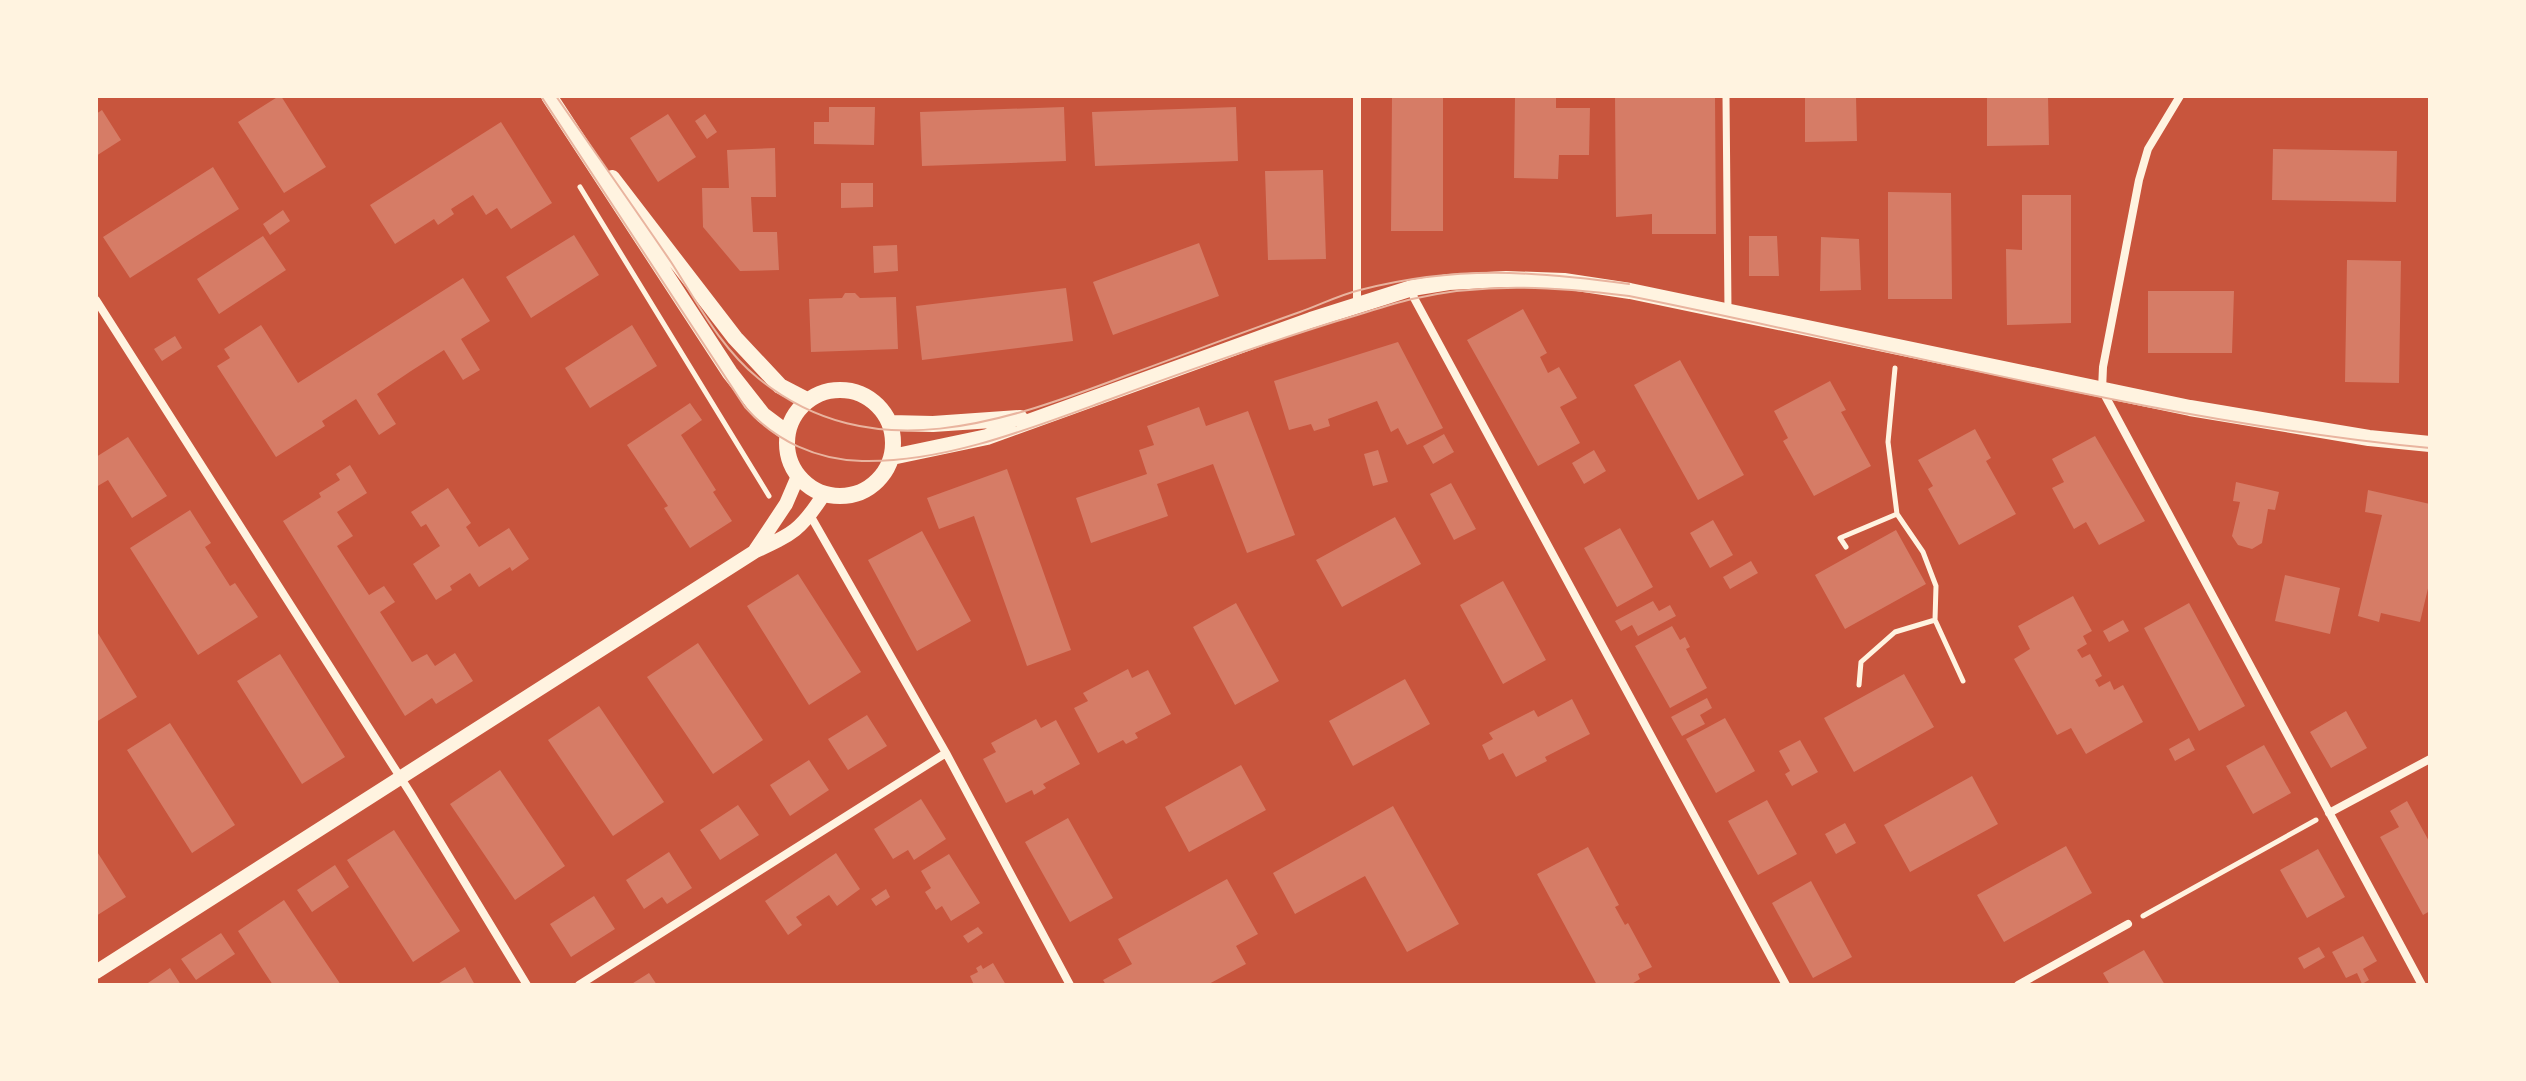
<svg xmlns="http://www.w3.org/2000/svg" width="2526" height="1081" font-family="'Exo 2',sans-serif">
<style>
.building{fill:#d67c66}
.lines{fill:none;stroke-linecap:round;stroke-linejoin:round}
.path{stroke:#fff3e0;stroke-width:5}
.pedestrian{stroke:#fff3e0;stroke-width:7}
.minor{stroke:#fff3e0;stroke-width:8}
.tertiary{stroke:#fff3e0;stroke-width:14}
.secondary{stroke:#fff3e0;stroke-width:16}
.tram{stroke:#e9b49f;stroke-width:2}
</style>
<rect width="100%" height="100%" fill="#c8553d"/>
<path class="building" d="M 279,96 L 281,96 L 326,167 L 284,193 L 238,122 Z
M 1392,96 L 1443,96 L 1443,231 L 1391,231 Z
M 1515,96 L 1556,96 L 1556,108 L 1590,108 L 1589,155 L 1559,155 L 1558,179 L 1514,178 Z
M 1615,96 L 1715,96 L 1716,234 L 1652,234 L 1652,214 L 1616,217 Z
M 1805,96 L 1856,96 L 1857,141 L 1805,142 Z
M 1987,96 L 2048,96 L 2049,145 L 1987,146 Z
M 829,107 L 875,107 L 874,145 L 814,144 L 814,122 L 829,122 Z
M 1064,107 L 1066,161 L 922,166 L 920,112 Z
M 1236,107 L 1238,161 L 1095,166 L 1092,112 Z
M 102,110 L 121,140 L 96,156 L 96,114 Z
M 668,114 L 696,157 L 658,182 L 630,138 Z
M 705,114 L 717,132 L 707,139 L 695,121 Z
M 501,122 L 552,203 L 511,229 L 497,208 L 486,215 L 473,195 L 451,209 L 454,214 L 438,225 L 434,219 L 395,244 L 370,205 Z
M 775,148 L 776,197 L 751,197 L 753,232 L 777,232 L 779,270 L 740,271 L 703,227 L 702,188 L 729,188 L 727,150 Z
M 2273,149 L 2397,151 L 2396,202 L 2272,200 Z
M 213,167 L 239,209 L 130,278 L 103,237 Z
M 1323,170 L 1326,259 L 1268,260 L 1265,171 Z
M 841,183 L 873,183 L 873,207 L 841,208 Z
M 1888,192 L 1951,193 L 1952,299 L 1888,299 Z
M 2022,195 L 2071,195 L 2071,323 L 2007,325 L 2006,249 L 2022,250 Z
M 283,210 L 290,221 L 270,235 L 263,224 Z
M 574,235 L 599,275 L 531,318 L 506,277 Z
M 263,236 L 286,270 L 219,314 L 197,279 Z
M 1749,236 L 1777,236 L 1779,276 L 1749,276 Z
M 1821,237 L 1859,239 L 1861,290 L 1820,291 Z
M 1199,243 L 1219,296 L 1113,335 L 1093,282 Z
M 897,245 L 898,271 L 874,273 L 873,246 Z
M 2347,260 L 2401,261 L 2399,383 L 2345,382 Z
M 463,278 L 490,321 L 461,339 L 480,370 L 463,380 L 444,350 L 411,371 L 377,394 L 396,424 L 379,435 L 356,399 L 322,421 L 325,426 L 276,457 L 217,366 L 230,358 L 224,349 L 261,325 L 298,383 Z
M 1066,288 L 1073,341 L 922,360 L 916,306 Z
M 2148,291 L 2234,291 L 2232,353 L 2148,353 Z
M 845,293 L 855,293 L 860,298 L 896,297 L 898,349 L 811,352 L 809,299 L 842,298 Z
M 1523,309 L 1547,353 L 1540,357 L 1548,373 L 1559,367 L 1577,398 L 1560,407 L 1580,443 L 1538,466 L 1467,340 Z
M 632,325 L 657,366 L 590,408 L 565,368 Z
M 175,336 L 182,348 L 162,361 L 154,349 Z
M 1398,342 L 1443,428 L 1407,445 L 1398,428 L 1391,432 L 1377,401 L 1328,419 L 1330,426 L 1314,431 L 1311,424 L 1289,430 L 1274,381 Z
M 1680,360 L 1744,475 L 1698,500 L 1634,385 Z
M 1830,381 L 1846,410 L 1841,412 L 1871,466 L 1814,496 L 1783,441 L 1788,438 L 1774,411 Z
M 690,403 L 702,420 L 681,435 L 716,490 L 713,492 L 732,521 L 690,548 L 664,508 L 668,506 L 627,445 Z
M 1199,407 L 1206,426 L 1248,411 L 1295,535 L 1247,553 L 1213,464 L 1157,484 L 1168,516 L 1091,543 L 1076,498 L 1147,474 L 1139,450 L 1154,445 L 1147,426 Z
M 1975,429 L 1991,458 L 1986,461 L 2016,514 L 1959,545 L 1928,489 L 1933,486 L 1918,460 Z
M 1444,434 L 1454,452 L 1433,464 L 1423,446 Z
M 2095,436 L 2145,521 L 2099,545 L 2086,522 L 2074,529 L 2052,488 L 2064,482 L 2052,459 Z
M 128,437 L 167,496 L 132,518 L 108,480 L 96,487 L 96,457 Z
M 1378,450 L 1388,482 L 1373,486 L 1364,454 Z
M 1594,450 L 1606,471 L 1584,484 L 1572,463 Z
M 350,465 L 367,493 L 337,512 L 353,536 L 337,546 L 369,595 L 384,586 L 395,602 L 380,612 L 412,662 L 427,654 L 435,666 L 455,653 L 473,681 L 436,704 L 432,698 L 405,716 L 283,521 L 321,497 L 319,493 L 340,480 L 336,474 Z
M 1007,469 L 1071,650 L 1027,666 L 974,516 L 939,529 L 927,498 Z
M 2236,482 L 2279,492 L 2275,510 L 2268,509 L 2262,543 L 2252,549 L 2238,545 L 2232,536 L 2240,502 L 2233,501 Z
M 1451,483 L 1476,529 L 1454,540 L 1430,494 Z
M 448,488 L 471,523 L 466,527 L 479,547 L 509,528 L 529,559 L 512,571 L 510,567 L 479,587 L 470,573 L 450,586 L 452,590 L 436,600 L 413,564 L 440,546 L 426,524 L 421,527 L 411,512 Z
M 2368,490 L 2430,504 L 2430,580 L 2420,622 L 2381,613 L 2379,622 L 2358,616 L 2382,515 L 2365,512 Z
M 190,510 L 211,543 L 205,547 L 230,586 L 235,583 L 258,617 L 198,655 L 130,548 Z
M 1395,517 L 1421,564 L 1342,607 L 1316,560 Z
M 1713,520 L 1733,555 L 1710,568 L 1690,533 Z
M 1620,528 L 1653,587 L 1617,607 L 1584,548 Z
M 1896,530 L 1926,584 L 1845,629 L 1815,575 Z
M 922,531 L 971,621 L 917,651 L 868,560 Z
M 1751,561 L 1758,573 L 1730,589 L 1723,577 Z
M 798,574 L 861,672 L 809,705 L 747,606 Z
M 2285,575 L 2340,588 L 2330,634 L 2275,621 Z
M 1503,581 L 1546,660 L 1503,684 L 1460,605 Z
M 2073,596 L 2092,631 L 2083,636 L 2087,644 L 2077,650 L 2082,658 L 2090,654 L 2102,676 L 2095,680 L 2099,687 L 2110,681 L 2114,690 L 2123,685 L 2143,722 L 2086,754 L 2071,728 L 2057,735 L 2014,659 L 2030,649 L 2018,626 Z
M 1653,601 L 1659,611 L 1670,605 L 1676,616 L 1638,636 L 1632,625 L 1621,631 L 1615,621 Z
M 1236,603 L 1279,681 L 1235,705 L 1193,627 Z
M 2189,603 L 2245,706 L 2199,731 L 2144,628 Z
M 2123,620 L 2129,631 L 2109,642 L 2103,631 Z
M 1672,626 L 1680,640 L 1685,637 L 1690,647 L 1686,649 L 1707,688 L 1670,708 L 1635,646 Z
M 96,630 L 137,697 L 96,722 Z
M 698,643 L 763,740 L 713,774 L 647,677 Z
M 280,654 L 345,757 L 302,784 L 237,681 Z
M 1128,669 L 1132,678 L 1148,670 L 1171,714 L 1135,733 L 1138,738 L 1126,744 L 1123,740 L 1098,753 L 1074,708 L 1088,701 L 1083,693 Z
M 1904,674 L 1934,727 L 1854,772 L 1824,718 Z
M 1405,679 L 1430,724 L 1353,766 L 1329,721 Z
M 1707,698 L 1712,708 L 1700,715 L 1705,724 L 1682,736 L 1671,717 Z
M 1572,699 L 1590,734 L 1545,757 L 1547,761 L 1516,777 L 1503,753 L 1489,760 L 1482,745 L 1493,739 L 1489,733 L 1534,710 L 1538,717 Z
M 599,706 L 664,802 L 613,836 L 548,740 Z
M 2346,711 L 2367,748 L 2331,768 L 2310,732 Z
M 867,715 L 887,746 L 848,770 L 828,739 Z
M 1725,718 L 1755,771 L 1716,793 L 1686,739 Z
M 1036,719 L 1041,728 L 1056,720 L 1080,764 L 1043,784 L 1046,788 L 1034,795 L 1032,790 L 1006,803 L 983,759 L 996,752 L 991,743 Z
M 170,723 L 235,825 L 192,853 L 127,750 Z
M 2189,738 L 2195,750 L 2175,761 L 2169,749 Z
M 1800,740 L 1818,772 L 1792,786 L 1785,774 L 1790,771 L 1779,751 Z
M 2264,745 L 2291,793 L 2253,814 L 2226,766 Z
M 809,760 L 829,790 L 790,816 L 770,785 Z
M 1241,765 L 1266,810 L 1189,852 L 1165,807 Z
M 500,770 L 565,866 L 515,900 L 450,804 Z
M 1972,776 L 1998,824 L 1910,872 L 1884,825 Z
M 921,799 L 946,839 L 914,860 L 908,850 L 893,859 L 874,829 Z
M 1767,800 L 1797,854 L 1758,875 L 1728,821 Z
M 2407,801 L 2430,843 L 2430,911 L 2423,915 L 2380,837 L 2399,827 L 2390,811 Z
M 738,805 L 759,835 L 720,860 L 700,830 Z
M 1393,806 L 1459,924 L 1407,952 L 1365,876 L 1295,914 L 1273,873 Z
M 1068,818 L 1113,898 L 1070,922 L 1025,842 Z
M 1845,823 L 1856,843 L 1836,854 L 1825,834 Z
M 394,830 L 460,931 L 413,962 L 347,860 Z
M 2066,846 L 2092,893 L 2004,942 L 1977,895 Z
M 1588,847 L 1619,905 L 1615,907 L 1625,925 L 1628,923 L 1652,967 L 1638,974 L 1640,979 L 1630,985 L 1597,985 L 1537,874 Z
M 2318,849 L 2345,897 L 2307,918 L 2280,870 Z
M 96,850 L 126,897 L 96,916 Z
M 669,852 L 692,888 L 667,904 L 662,897 L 644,909 L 626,880 Z
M 836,853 L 860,889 L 837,906 L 829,895 L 796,917 L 802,925 L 788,935 L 765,901 Z
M 949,854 L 980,903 L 951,921 L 942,906 L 936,910 L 925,892 L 931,888 L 921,871 Z
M 335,865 L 349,887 L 312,912 L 297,890 Z
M 1227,879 L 1258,934 L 1236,946 L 1246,964 L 1207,985 L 1106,985 L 1103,980 L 1132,964 L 1118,939 Z
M 1811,881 L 1852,957 L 1813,978 L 1772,903 Z
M 886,889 L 890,897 L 876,906 L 871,899 Z
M 594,896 L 615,929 L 571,957 L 550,924 Z
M 284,900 L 310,939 L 341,985 L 273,985 L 263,970 L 238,931 Z
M 978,927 L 983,933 L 968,943 L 963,936 Z
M 221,933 L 235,954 L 196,980 L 181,959 Z
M 2363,936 L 2377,961 L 2363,969 L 2369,980 L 2362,984 L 2357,973 L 2346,978 L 2332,952 Z
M 2319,947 L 2325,957 L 2304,969 L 2298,958 Z
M 2144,950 L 2165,985 L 2110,985 L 2103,973 Z
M 993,963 L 1006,985 L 974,985 L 970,976 L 978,972 L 976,968 L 981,965 L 983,969 Z
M 465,967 L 475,985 L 436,985 Z
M 170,968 L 181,985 L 145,985 Z
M 649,973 L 657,985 L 630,985 Z"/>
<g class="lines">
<path class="path" d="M 580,187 L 769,496
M 1895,368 L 1888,442 L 1897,514 L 1923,552 L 1936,586 L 1935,620 L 1963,681
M 1846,547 L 1840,538 L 1897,514
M 1859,685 L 1861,662 L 1895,632 L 1935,620
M 2143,916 L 2316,820"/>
<path class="pedestrian" d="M 1726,96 L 1728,310"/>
<path class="minor" d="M 2180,96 L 2148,149 L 2139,180 L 2103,367 L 2102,390 L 2422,985
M 1412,288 L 1414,298 L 1786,985
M 96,300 L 411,794 L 527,985
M 1357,305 L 1357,96
M 810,515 L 946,753 L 1070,985
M 2329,813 L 2430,759
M 579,985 L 946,753
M 2018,985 L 2128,924"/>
<path class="tertiary" d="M 754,552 L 786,504 L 798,476
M 96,972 L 754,552 C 793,534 801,530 824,494"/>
<path class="secondary" d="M 549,96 L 730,373 L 763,415 L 787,433
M 612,178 L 735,338 L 780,386 L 807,400
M787 443a53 53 0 1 1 106 0a53 53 0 1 1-106 0Z
M 890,423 L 933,424 L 1020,418
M 892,457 L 987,437 L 1311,320 L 1412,288 L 1449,282 L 1506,279 L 1564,281 L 1630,291 L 2190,408 L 2369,438 L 2430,444"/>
<path class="tram" d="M 541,96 L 745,407 C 775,441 817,460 862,461 C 944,463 1032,428 1108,400 C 1184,372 1260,345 1337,321 C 1362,314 1387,305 1412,299 C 1485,282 1556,287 1629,296 C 1894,349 2161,422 2430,448
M 556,96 C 594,151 633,206 671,262 C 697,302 720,347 758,378 C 872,471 1006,421 1128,375 C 1186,354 1243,332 1300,312 C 1320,305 1339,295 1360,290 C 1456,265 1532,271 1629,284"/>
</g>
<rect width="2526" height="1081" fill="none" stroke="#fff3e0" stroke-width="196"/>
</svg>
